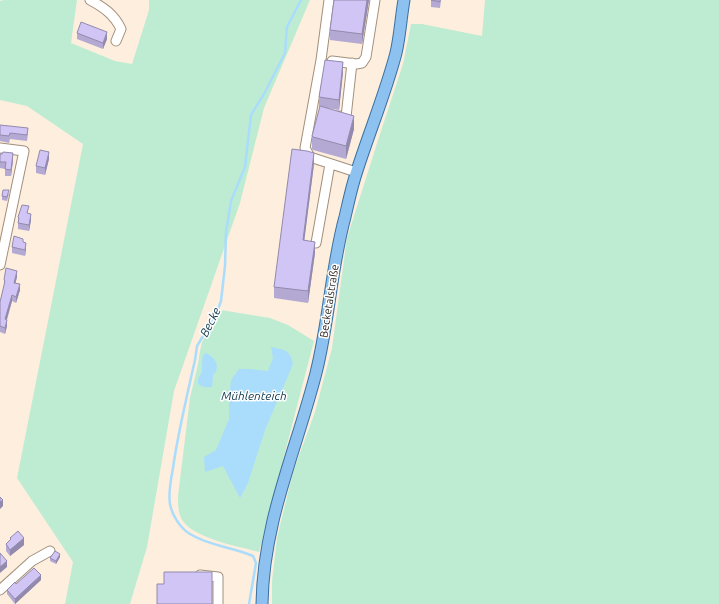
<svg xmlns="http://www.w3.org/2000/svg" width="719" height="604" font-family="Ubuntu,sans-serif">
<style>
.green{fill:#beecd3}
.water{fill:#aadcfc}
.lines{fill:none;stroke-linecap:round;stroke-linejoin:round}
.stream{stroke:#aadcfc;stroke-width:2.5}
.minor-casing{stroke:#a2907d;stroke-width:11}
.major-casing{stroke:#3b71a1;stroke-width:13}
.minor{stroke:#fff;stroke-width:9}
.major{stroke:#8dc2f0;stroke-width:11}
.wall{fill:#b4a9d3}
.shaded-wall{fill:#928aac}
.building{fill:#d1c5f5;stroke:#928aac}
.labels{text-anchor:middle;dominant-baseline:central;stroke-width:3;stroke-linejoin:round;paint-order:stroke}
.street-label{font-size:11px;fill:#2f2820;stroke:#fff}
.water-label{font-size:12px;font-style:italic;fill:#0e364c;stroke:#fff}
</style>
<rect width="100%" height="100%" fill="#fdeedd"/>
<path class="green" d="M 4,0 L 77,0 L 71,43 L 115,61 L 132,64 L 149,10 L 149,0 L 310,0 L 264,108 L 240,203 L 174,391 L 147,547 L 130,604 L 65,604 L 73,562 L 17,478 L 83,144 L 27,106 L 0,100 L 0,1 Z
M 485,0 L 719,0 L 719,604 L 272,604 L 272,581 L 277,538 L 293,472 L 315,412 L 332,348 L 347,238 L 380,134 L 403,64 L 411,24 L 422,24 L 482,36 Z
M 221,310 L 270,318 L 288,325 L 314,341 L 259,552 C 237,546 191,538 181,518 C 178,511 178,504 178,496 L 190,398 L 198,364 L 200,351 L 202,342 Z"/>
<path class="water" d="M 271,347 C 284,350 290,349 293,364 L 265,430 L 248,483 L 240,498 L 223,466 L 205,472 L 204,457 L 216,450 L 229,419 L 229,399 L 231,380 L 239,369 L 249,369 L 268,371 L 273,358 Z
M 206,353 C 213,357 219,362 216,371 C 214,376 213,372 213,377 C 212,381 213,383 212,387 C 207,388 196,387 198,380 C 199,376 201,374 202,371 C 202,366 202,360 203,355 Z"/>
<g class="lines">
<path class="stream" d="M 249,604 L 256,563 L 253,556 C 233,547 209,546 190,534 C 180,528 172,515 170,504 C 168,493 171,479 173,468 C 178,432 187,396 195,360 L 197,346 L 216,315 L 221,301 L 225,266 L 226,232 L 231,201 L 245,167 L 251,115 L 264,94 L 285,53 L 287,27 L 301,0"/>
<defs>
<path id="minor" d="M 90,0 C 103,7 114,14 121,29 L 116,41
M 329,0 L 321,60 L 305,148 L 310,157 L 356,172
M 332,61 L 356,64 L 362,63 L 366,57 L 375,0
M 338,116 L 346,117 L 352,63
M 0,148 L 24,151 L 0,265
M 316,243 L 330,164
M 200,575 L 218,577 L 218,604
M 0,590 L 32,561 L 50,551"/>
<path id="major" d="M 262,604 C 263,522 296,451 316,373 C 329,322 331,268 345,217 C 348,204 351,190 355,177 C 368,135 385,95 396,53 C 400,36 401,17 404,0"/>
</defs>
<use href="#minor" class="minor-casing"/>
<use href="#major" class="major-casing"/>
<use href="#minor" class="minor"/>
<use href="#major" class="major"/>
</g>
<path class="wall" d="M 334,0 L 369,0 L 362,44 L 330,40 L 330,30 Z
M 431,0 L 441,0 L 440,8 L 431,7 Z
M 77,33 L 107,39 L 103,49 L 77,39 Z
M 343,72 L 339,110 L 327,108 L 354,129 L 346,159 L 313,150 L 312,149 L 312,136 L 320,107 L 319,107 L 319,97 Z
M 0,125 L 28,134 L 27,141 L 10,139 L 9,143 L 0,141 Z
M 0,154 L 13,160 L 11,176 L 5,176 L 5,169 L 0,168 Z
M 49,159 L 45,175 L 36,173 L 36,166 Z
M 314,164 L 304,240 L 315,253 L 308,303 L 274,298 L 274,287 Z
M 9,194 L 7,201 L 2,200 L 2,196 Z
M 18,217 L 31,220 L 29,231 L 18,229 Z
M 23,243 L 26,249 L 25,256 L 12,253 L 12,247 Z
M 17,277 L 15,283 L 20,290 L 16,303 L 12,301 L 7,320 L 7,326 L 5,334 L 0,332 L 0,302 L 4,286 L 4,280 Z
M 10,538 L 24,545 L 10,556 L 6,551 L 6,544 L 10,540 Z
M 60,557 L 56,564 L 50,561 L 50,558 Z
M 41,580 L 15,604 L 7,594 L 7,590 L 16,584 Z"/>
<path class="shaded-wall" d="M 367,0 L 369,0 L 362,44 L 362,34 Z
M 107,32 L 107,39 L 103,49 L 103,43 Z
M 343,62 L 343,72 L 339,110 L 339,100 Z
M 354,116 L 354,129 L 346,159 L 346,146 Z
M 49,152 L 49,159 L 45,175 L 45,168 Z
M 13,153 L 13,160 L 11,176 L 11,170 Z
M 314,153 L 314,164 L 303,251 L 303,240 Z
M 31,214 L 31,220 L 29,231 L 29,225 Z
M 315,242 L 315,253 L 308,303 L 308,291 Z
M 26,243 L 26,249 L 25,256 L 25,250 Z
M 17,271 L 17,277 L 14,289 L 14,283 Z
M 20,284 L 20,290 L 16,303 L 16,297 Z
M 12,295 L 12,301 L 5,325 L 5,319 Z
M 7,320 L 7,326 L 5,334 L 5,328 Z
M 3,500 L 3,506 L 0,509 L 0,502 Z
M 24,538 L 24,545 L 10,556 L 10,550 Z
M 60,554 L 60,557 L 56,564 L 56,561 Z
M 7,561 L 7,567 L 0,573 L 0,567 Z
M 41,575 L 41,580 L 15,604 L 15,599 Z"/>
<path class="building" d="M 334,0 L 367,0 L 362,34 L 330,30 Z
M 431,0 L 440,0 L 440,2 Z
M 81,22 L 107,32 L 103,43 L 77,33 Z
M 325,60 L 343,62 L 339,100 L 319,97 Z
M 320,106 L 354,116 L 346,146 L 313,137 L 312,136 Z
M 0,125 L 28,128 L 27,135 L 10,133 L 9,136 L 0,135 Z
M 292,149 L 307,151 L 314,153 L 303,240 L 315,242 L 308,291 L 274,287 Z
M 40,150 L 49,152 L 45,168 L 36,166 Z
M 3,152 L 13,153 L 11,170 L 5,169 L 6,162 L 0,162 L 0,154 L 2,154 Z
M 3,190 L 9,190 L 7,197 L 2,196 Z
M 22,205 L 29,206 L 27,213 L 31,214 L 29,225 L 18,223 L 19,218 L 18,217 Z
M 14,236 L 23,239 L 23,242 L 26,243 L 25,250 L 12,247 Z
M 6,268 L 17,271 L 14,283 L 20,284 L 16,297 L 12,295 L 5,319 L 7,320 L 5,328 L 0,326 L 0,302 L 5,281 L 4,280 Z
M 0,497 L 3,500 L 0,502 Z
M 18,531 L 24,538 L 10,550 L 6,544 L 11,539 L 10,538 Z
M 55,551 L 60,554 L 56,561 L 50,558 Z
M 0,553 L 7,561 L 0,567 Z
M 34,568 L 41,575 L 15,599 L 7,590 L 15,582 L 16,584 Z
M 164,572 L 212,572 L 212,604 L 157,604 L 157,584 L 164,584 Z"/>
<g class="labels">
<g class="street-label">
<text transform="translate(329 301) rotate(-81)">Becketalstraße</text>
</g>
<g class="water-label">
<text transform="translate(210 322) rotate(-63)">Becke</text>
<text x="254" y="395">Mühlenteich</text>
</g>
</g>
</svg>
